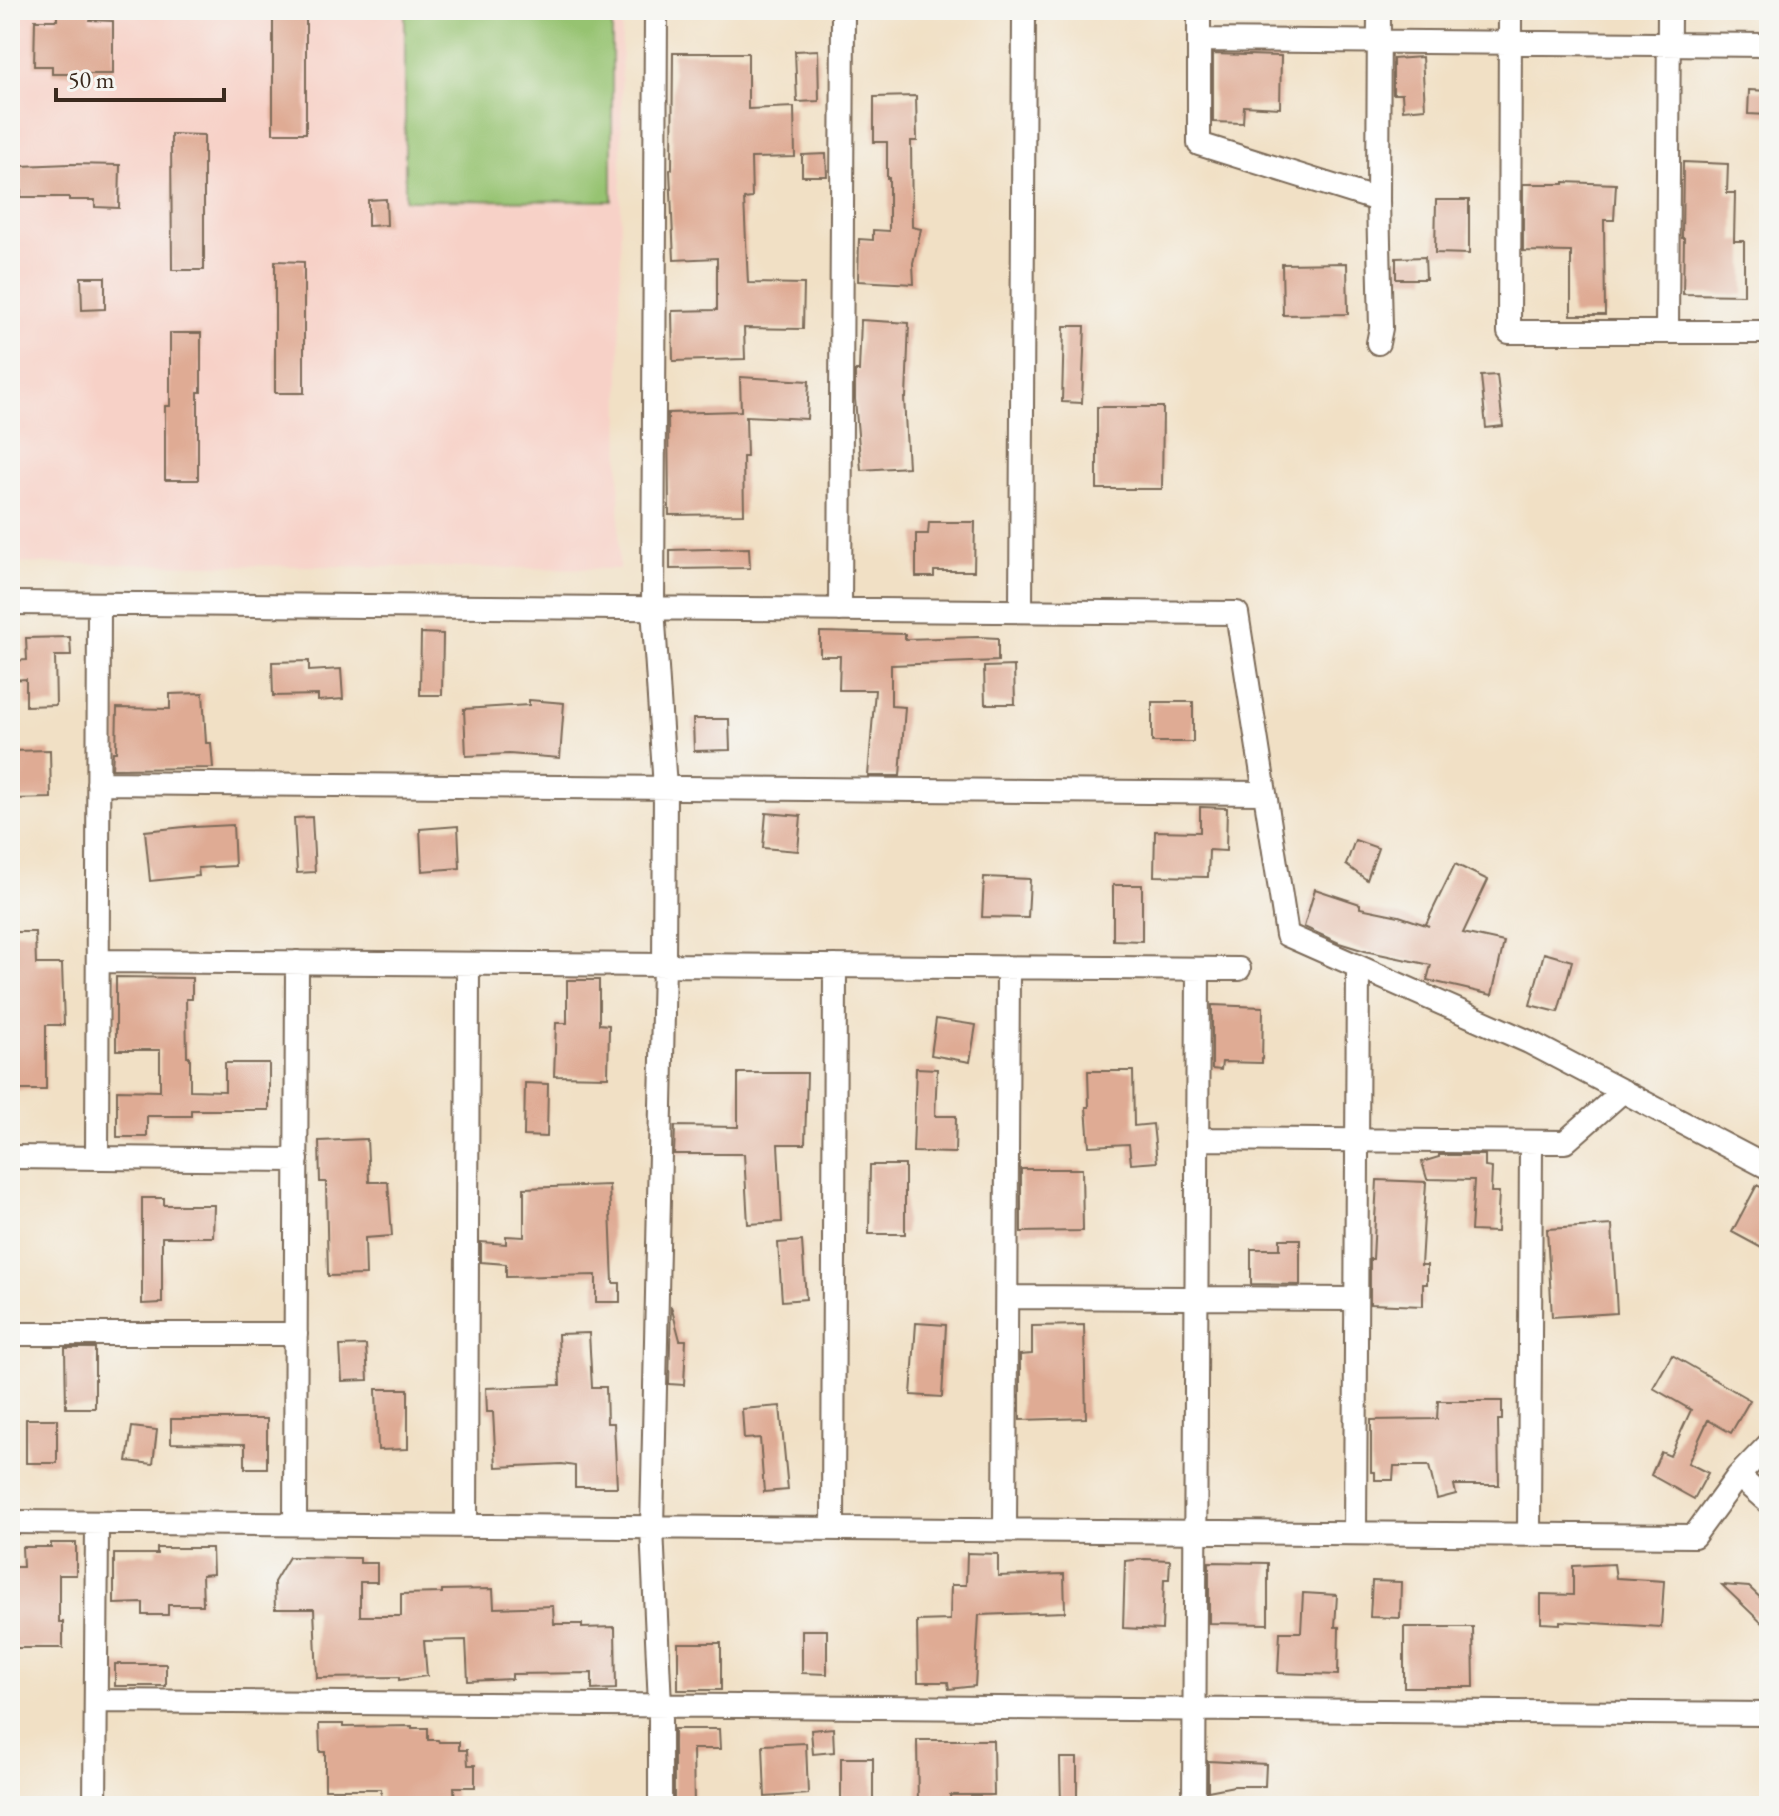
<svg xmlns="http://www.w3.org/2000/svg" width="1779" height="1816" font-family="'EB Garamond',serif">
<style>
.built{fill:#f7d1c7}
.green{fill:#96c371;stroke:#687648;stroke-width:2}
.building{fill:#dfab94}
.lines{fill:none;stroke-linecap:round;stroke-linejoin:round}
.street-casing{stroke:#7b6a58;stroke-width:26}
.street{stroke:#fff;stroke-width:22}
</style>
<rect width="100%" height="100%" fill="#f6f6f2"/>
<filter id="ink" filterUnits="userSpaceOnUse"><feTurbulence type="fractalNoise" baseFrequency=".0125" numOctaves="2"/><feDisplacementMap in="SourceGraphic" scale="16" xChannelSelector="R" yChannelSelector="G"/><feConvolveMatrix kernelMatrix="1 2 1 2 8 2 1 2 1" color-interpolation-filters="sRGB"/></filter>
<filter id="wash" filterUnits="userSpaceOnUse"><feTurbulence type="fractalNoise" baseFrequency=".006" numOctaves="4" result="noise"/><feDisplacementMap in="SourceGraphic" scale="32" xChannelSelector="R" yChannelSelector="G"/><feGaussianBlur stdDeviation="1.8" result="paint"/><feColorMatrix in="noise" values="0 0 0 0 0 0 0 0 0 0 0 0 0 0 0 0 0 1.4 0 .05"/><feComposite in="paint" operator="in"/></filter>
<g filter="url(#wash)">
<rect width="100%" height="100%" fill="#f1e0c5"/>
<path class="built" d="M 10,10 L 622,10 L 619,569 L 10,563 Z"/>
<path class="green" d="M 405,10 L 612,10 L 612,201 L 405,200 Z"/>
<g id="blocks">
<path class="building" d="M 57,10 L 90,10 L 90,20 L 113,21 L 113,74 L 52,74 L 52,66 L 34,66 L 35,20 L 57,20 Z
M 273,10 L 306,10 L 306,133 L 273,133 Z
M 818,50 L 819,101 L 797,102 L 795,51 Z
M 673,53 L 748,53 L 748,109 L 794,107 L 795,157 L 751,158 L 752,198 L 744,199 L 748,283 L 804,284 L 803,329 L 744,328 L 745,359 L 673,361 L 672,311 L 717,310 L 717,258 L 674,260 L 670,170 L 672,169 Z
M 1213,54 L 1281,56 L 1280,108 L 1244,106 L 1243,123 L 1213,122 Z
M 1422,57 L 1425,108 L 1403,110 L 1402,94 L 1393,94 L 1393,59 Z
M 1749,90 L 1769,91 L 1769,115 L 1748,114 Z
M 916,96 L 917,141 L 911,141 L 912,227 L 921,229 L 913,263 L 914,284 L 858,281 L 859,239 L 873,240 L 873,230 L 889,231 L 889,178 L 887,178 L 887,142 L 874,142 L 874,97 Z
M 171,134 L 204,135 L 204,270 L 172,270 Z
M 826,154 L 827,176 L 802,176 L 802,155 Z
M 1683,162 L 1728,164 L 1727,193 L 1735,193 L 1734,241 L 1744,241 L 1744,295 L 1683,294 L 1684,238 L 1682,238 Z
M 70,164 L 120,165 L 119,208 L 95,207 L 95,200 L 69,200 L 69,197 L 21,197 L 21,166 Z
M 1564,182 L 1616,184 L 1614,220 L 1604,220 L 1605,315 L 1571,315 L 1571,252 L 1523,251 L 1523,184 L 1564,184 Z
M 386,199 L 387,225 L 368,226 L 368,200 Z
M 1436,200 L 1469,200 L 1469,254 L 1435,253 Z
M 1425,257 L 1426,279 L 1396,279 L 1396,258 Z
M 275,261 L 304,262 L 304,393 L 275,393 Z
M 1347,263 L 1348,314 L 1283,315 L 1282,264 Z
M 81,277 L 105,277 L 105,309 L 82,310 Z
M 861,320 L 909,323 L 906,398 L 904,398 L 908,467 L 861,470 L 855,399 L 855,371 L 859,371 Z
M 1064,326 L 1085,326 L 1082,403 L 1062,402 Z
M 170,333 L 201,333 L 201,392 L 198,392 L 198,480 L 165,480 L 165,406 L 170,406 Z
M 1497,375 L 1503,426 L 1486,428 L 1481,376 Z
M 740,377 L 809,381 L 807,419 L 746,416 L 747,457 L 743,457 L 744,514 L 669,515 L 668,413 L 741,411 Z
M 1097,407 L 1163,407 L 1162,489 L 1097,489 Z
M 929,522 L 975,522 L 974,571 L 934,571 L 934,577 L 916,577 L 916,534 L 928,534 Z
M 749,548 L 750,568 L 670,569 L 670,550 Z
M 820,632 L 905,634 L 905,639 L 978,637 L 998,638 L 998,661 L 891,665 L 891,706 L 905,707 L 900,776 L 868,776 L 875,690 L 839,690 L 840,656 L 820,656 Z
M 421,633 L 443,634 L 442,695 L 420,695 Z
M 70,637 L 71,656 L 55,656 L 56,705 L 26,706 L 26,679 L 10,680 L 10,661 L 27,660 L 26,638 Z
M 309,661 L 309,671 L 341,669 L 343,699 L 318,701 L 318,695 L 273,696 L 272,662 Z
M 1014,666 L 1015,704 L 985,704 L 984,667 Z
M 203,693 L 206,743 L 211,743 L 213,768 L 112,769 L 113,752 L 116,752 L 117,708 L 170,709 L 170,694 Z
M 529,700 L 564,703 L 560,758 L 509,754 L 466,756 L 464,709 L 529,705 Z
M 1152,702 L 1193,702 L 1193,742 L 1152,742 Z
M 693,719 L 729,719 L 730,750 L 694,751 Z
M 50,750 L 51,798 L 13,799 L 11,751 Z
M 1200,807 L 1227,808 L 1226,851 L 1209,850 L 1208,877 L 1154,876 L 1155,831 L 1200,832 Z
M 766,813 L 801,816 L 798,851 L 763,848 Z
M 312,817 L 315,872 L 297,873 L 294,818 Z
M 233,825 L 235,866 L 198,868 L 199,876 L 150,881 L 145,831 L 194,826 L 194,827 Z
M 458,826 L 460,868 L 422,871 L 420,829 Z
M 1355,840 L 1378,848 L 1367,880 L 1346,865 Z
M 1455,864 L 1488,880 L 1463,933 L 1504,942 L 1492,995 L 1427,980 L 1431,965 L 1365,951 L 1339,943 L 1304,927 L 1315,889 L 1360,904 L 1360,908 L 1399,916 L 1429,926 L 1426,924 Z
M 984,877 L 1030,879 L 1028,918 L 982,917 Z
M 1113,885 L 1142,885 L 1142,941 L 1113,940 Z
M 13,932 L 35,932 L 36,964 L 62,964 L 64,1025 L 46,1025 L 46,1090 L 11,1090 L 10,996 L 15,996 Z
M 1544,953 L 1572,961 L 1558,1012 L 1530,1005 Z
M 116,977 L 192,978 L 192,999 L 186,999 L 187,1057 L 190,1057 L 190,1090 L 225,1091 L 225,1063 L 269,1063 L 269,1110 L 191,1110 L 191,1116 L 147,1116 L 147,1137 L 117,1137 L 117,1090 L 160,1091 L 160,1050 L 116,1050 Z
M 567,980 L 599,980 L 599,1024 L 609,1025 L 608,1077 L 554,1076 L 556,1023 L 567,1023 Z
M 1212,1005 L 1263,1007 L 1262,1063 L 1222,1062 L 1221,1070 L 1212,1069 Z
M 936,1019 L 976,1025 L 970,1062 L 931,1055 Z
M 916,1068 L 937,1069 L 935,1116 L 956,1116 L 955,1153 L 913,1152 Z
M 1088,1071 L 1133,1071 L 1134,1126 L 1153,1124 L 1157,1162 L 1131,1164 L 1129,1144 L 1089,1146 L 1086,1107 L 1089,1107 Z
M 738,1073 L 807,1073 L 805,1144 L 778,1144 L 782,1222 L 748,1224 L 744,1154 L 674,1154 L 675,1126 L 738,1127 Z
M 525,1083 L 548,1084 L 547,1137 L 524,1136 Z
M 367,1139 L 369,1182 L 388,1182 L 392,1236 L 365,1238 L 366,1275 L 328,1276 L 326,1182 L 320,1182 L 319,1141 Z
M 1439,1155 L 1485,1155 L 1485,1167 L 1492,1168 L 1491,1192 L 1499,1192 L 1497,1232 L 1471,1231 L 1474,1180 L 1427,1179 L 1422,1162 L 1439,1157 Z
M 870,1165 L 905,1165 L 905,1234 L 869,1234 Z
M 1021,1169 L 1082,1169 L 1083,1231 L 1021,1232 Z
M 1377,1180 L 1426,1182 L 1421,1265 L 1427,1265 L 1427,1284 L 1423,1284 L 1423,1306 L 1370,1304 L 1370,1259 L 1373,1259 Z
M 609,1185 L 613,1283 L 620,1283 L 620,1302 L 596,1302 L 596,1275 L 506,1277 L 506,1264 L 481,1262 L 481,1242 L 506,1244 L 506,1236 L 524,1237 L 524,1188 Z
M 1757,1185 L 1769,1192 L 1769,1252 L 1732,1232 Z
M 142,1198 L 164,1198 L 164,1205 L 214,1205 L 213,1237 L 162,1237 L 162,1303 L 142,1304 Z
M 1612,1225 L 1617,1313 L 1552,1317 L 1547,1229 Z
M 1280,1239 L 1300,1239 L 1300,1285 L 1251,1284 L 1251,1249 L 1280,1249 Z
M 802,1241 L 806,1299 L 782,1301 L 778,1243 Z
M 671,1306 L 680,1340 L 686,1340 L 684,1385 L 669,1384 Z
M 916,1323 L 946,1325 L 942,1397 L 911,1395 Z
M 1084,1325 L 1086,1418 L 1020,1420 L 1020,1355 L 1032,1354 L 1032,1326 Z
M 589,1333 L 592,1387 L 606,1387 L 607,1423 L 614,1423 L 617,1487 L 575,1487 L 575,1466 L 562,1464 L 496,1467 L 493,1412 L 487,1412 L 486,1388 L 560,1385 L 558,1334 Z
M 366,1345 L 368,1380 L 342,1381 L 340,1346 Z
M 65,1348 L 95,1348 L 95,1408 L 66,1408 Z
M 1672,1355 L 1750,1400 L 1731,1433 L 1708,1420 L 1688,1463 L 1708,1473 L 1694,1499 L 1651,1475 L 1661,1452 L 1670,1456 L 1691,1410 L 1653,1388 Z
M 376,1389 L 408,1389 L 408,1449 L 378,1450 Z
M 1438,1401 L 1502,1401 L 1502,1420 L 1498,1420 L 1499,1485 L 1454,1485 L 1456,1494 L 1437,1499 L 1429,1466 L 1394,1466 L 1393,1480 L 1375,1480 L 1375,1472 L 1371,1472 L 1371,1420 L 1437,1419 Z
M 780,1406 L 788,1490 L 764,1492 L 760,1438 L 744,1439 L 742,1409 Z
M 26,1419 L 57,1419 L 57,1463 L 26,1463 Z
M 171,1419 L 267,1419 L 267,1468 L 245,1468 L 245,1444 L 171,1443 Z
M 132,1427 L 157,1430 L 153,1464 L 127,1461 Z
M 51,1543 L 76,1543 L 76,1575 L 59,1575 L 59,1622 L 63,1622 L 63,1648 L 10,1648 L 10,1567 L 23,1567 L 22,1547 L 51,1547 Z
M 157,1548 L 212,1548 L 213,1574 L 202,1575 L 203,1605 L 168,1605 L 168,1615 L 143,1615 L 143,1603 L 114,1604 L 114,1554 L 157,1554 Z
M 967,1553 L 998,1554 L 998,1576 L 1064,1574 L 1065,1612 L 979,1615 L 975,1686 L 949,1689 L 948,1682 L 918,1682 L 917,1621 L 950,1620 L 951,1585 L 966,1585 Z
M 289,1557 L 360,1558 L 360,1563 L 377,1563 L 377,1582 L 360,1582 L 360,1616 L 401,1616 L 401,1594 L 442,1593 L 442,1590 L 493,1589 L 494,1608 L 553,1606 L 554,1624 L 582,1624 L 582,1628 L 615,1627 L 616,1689 L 592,1690 L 592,1673 L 512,1674 L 512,1679 L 468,1681 L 466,1640 L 424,1641 L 427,1676 L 399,1680 L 399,1677 L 317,1678 L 314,1609 L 275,1609 L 274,1582 Z
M 1145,1559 L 1170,1560 L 1169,1579 L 1164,1579 L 1162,1630 L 1123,1628 L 1125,1561 Z
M 1209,1562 L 1268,1563 L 1268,1624 L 1209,1623 Z
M 1614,1564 L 1616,1578 L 1664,1581 L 1661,1627 L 1560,1621 L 1560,1624 L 1541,1623 L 1541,1594 L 1573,1595 L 1573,1566 Z
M 1372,1581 L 1401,1582 L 1400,1618 L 1370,1617 Z
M 1722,1585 L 1749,1587 L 1769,1606 L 1769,1630 Z
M 1303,1593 L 1337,1595 L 1335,1627 L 1339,1627 L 1338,1675 L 1278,1673 L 1280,1632 L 1301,1632 Z
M 1404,1627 L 1473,1627 L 1474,1687 L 1404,1687 Z
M 802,1630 L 827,1630 L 827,1674 L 802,1673 Z
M 678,1643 L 721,1643 L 721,1690 L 678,1690 Z
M 115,1664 L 166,1664 L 166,1686 L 115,1686 Z
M 319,1724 L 343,1724 L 343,1727 L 412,1726 L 412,1728 L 428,1728 L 428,1740 L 438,1740 L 439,1742 L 459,1742 L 459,1750 L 467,1750 L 468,1765 L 475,1765 L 475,1787 L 454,1787 L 455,1806 L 382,1806 L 381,1789 L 325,1789 L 325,1752 L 320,1752 Z
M 833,1728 L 834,1752 L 813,1754 L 811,1730 Z
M 674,1729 L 719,1729 L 720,1749 L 693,1749 L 694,1806 L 674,1806 Z
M 917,1740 L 993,1740 L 994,1795 L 950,1795 L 951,1806 L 918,1806 Z
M 806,1743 L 808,1794 L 765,1797 L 763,1745 Z
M 841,1758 L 873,1758 L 873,1806 L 841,1806 Z
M 1060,1758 L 1077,1758 L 1077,1806 L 1061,1806 Z
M 1208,1761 L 1266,1764 L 1265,1786 L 1234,1786 L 1208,1791 Z"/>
</g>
</g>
<g filter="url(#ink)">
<use href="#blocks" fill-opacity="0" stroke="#7b6a58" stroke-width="2"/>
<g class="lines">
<defs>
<path id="street" d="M 656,10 L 653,608 L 665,788 L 664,965 L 652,1528 L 660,1705 L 660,1806
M 1199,10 L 1199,144 L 1378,200
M 1510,10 L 1509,332 L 1769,332
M 1199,40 L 1769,45
M 1667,332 L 1669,10
M 1378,343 L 1381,328 L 1378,200 L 1379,10
M 10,603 L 1237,613 L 1287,935 L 1529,1042 L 1769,1168
M 840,610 L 843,10
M 1021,611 L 1024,10
M 98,783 L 1264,793
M 98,961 L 1239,969
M 1197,1139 L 1565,1142 L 1623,1091
M 10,1157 L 297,1160
M 97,1158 L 99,604
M 1007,1297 L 1356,1299
M 10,1334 L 296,1334
M 1738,1476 L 1769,1503
M 10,1522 L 1694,1536 L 1738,1476 L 1769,1444
M 295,1524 L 297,962
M 466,1526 L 468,964
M 833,1529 L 835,966
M 1005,1530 L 1008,968
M 1355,1533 L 1358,967
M 1529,1534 L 1531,1142
M 96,1701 L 1769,1714
M 95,1806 L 97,1523
M 1194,1806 L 1198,969"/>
</defs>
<use href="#street" class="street-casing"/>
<use href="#street" class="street"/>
</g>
</g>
<rect width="1779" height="1816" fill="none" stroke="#f6f6f2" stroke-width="40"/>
<path d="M56 88v12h168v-12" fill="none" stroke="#3b2a1e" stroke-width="4"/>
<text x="68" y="88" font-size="24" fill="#3b2a1e" stroke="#f6f6f2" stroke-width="6" paint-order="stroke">50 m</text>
</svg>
